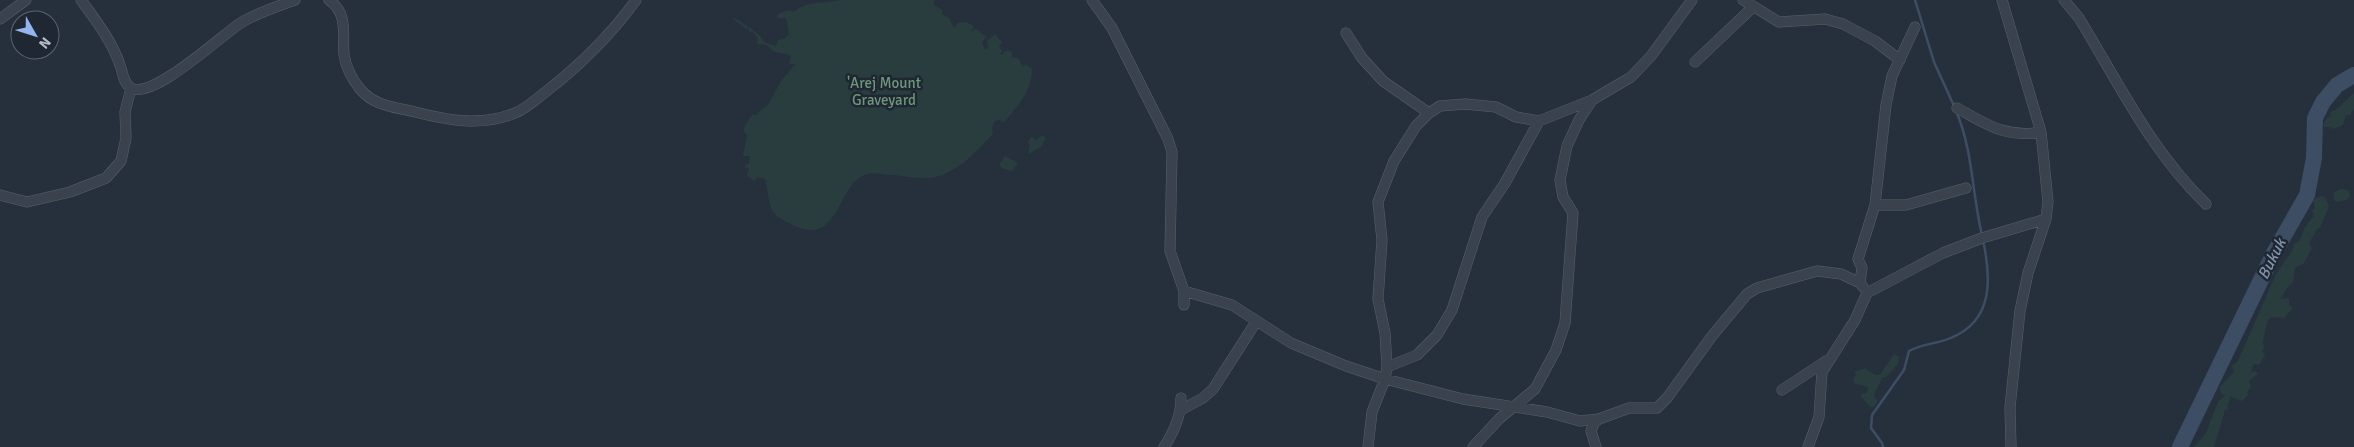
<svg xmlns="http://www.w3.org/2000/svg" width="2354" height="447" font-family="Signika,sans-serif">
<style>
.green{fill:#293d3f}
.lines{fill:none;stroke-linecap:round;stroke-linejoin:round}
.stream{stroke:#3d4d64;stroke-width:2.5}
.river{stroke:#3d4d64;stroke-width:16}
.street-casing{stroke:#58606b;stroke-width:11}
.street{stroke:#3a424d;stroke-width:10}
.labels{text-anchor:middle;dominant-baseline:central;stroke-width:5;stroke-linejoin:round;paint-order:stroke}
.park-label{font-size:15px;fill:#6f9779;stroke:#1f2732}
.water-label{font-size:16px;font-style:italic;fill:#8093ad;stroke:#1f2732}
</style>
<rect width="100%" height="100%" fill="#26303d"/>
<path class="green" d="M 841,0 L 934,0 L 934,5 L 942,10 L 942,14 L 949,18 L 954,28 L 958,23 L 967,22 L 974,27 L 971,32 L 976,29 L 986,36 L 982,43 L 985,50 L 988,48 L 987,41 L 995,34 L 1002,42 L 999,47 L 1002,50 L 1000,55 L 1002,55 L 1005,51 L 1011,51 L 1012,57 L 1018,58 L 1023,67 L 1026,64 L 1032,69 C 1032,91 1017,107 1004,122 L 1000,120 L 995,121 L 992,128 L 993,134 C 974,153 954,178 925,178 C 915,178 904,176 894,175 C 885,175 872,171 864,175 C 837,186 839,246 795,226 C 765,212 772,209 765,179 L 757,177 L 755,181 L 747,176 L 749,168 L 745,167 L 746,164 L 749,164 L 750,156 L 743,156 L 747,135 L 744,132 L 745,125 L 752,115 L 757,115 L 758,112 L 768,105 L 781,81 L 796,64 L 789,64 L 791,57 L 789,55 L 773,51 L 767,45 L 757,44 L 758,38 L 753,32 L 749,31 L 747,26 L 747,30 L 733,19 L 734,18 C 745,25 758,31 764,42 L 776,46 L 778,40 L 783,39 L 789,35 L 787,20 L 785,18 L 779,18 L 777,17 L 778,14 L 789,10 L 794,12 C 807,0 824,4 841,0 Z
M 2354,93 L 2354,109 L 2350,115 L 2346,115 L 2343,125 L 2333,129 L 2330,127 L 2324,127 L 2323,125 L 2327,118 L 2331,116 L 2330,112 L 2337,109 Z
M 1042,135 L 1046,138 L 1041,147 L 1028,154 L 1030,146 L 1028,142 L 1031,137 L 1037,140 Z
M 1005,156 L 1018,163 L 1012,171 L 1003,169 L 999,165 Z
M 2341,189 L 2348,190 L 2350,196 L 2346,200 L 2337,202 L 2334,200 L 2333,193 Z
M 2324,196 L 2329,206 L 2320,228 L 2318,228 L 2309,243 L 2312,248 L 2304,263 L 2295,268 L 2293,282 L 2286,289 L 2281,299 L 2289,298 L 2289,305 L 2293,308 L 2284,318 L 2272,317 L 2268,320 C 2265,328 2264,335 2263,344 L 2265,346 L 2262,351 L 2265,355 L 2259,365 L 2254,364 L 2250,373 L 2255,371 L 2258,374 L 2249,381 L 2251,387 L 2247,392 L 2248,395 L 2242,401 L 2229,396 L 2230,400 L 2227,406 L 2229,409 L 2225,410 L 2214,447 L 2194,447 L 2206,433 L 2218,402 L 2225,395 L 2221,393 L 2220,387 L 2234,372 L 2232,366 L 2238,361 L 2276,274 L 2292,251 L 2294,244 L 2300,240 L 2305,227 L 2314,216 L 2312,210 L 2315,208 L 2313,201 L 2316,198 Z
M 1894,354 L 1899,357 L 1898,364 L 1886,377 L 1883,377 L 1874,394 L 1875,399 L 1878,400 L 1874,407 L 1870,407 L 1860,395 L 1867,392 L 1868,387 L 1854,383 L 1853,379 L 1856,375 L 1854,372 L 1865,368 L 1875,375 L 1880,375 Z"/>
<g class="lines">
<path class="stream" d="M 1915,0 L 1934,62 L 1954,106
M 1956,111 C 1973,150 1972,194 1982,235
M 1883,447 L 1882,443 L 1871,428 L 1872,415 L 1904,370 L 1909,351 C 1923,343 1939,344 1953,337 C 1994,319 1991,277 1983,240"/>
<path class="river" d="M 2180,447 L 2274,253 L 2307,195 L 2314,158 L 2315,118 L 2323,102 L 2337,85 L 2354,75"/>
<defs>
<path id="street" d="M 81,0 C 96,21 112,41 120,65 C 123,73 123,83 131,88 C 152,100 220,37 239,24 C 256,13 276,7 295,0
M 329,0 C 349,14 342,35 344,55 C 346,68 352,79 360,89 C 374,106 395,107 415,112 C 447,120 482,127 515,113 C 525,109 534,101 543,94 C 578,67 610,36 636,0
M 1092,0 L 1112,28 L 1168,139 L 1172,152 L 1170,251 L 1184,291 L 1184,305
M 1743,0 L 1779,22 L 1825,19 L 1843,24 L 1875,41 L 1900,60
M 2002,0 L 2041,132 L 2048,202 L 2046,219 L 2028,273 L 2020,311 L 2010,407 L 2011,447
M 2064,0 L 2079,18 C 2118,82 2151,151 2206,204
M 0,19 L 26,0
M 1346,33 L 1362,58 L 1383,81 L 1429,113
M 1695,62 L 1753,7
M 1957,108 C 1988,125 2005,138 2041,132
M 0,195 L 27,202 L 70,192 L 106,178 L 121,161 L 126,138 L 125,112 L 131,88
M 1875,205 L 1906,205 L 1966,188
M 1863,287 L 1860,283 L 1862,268 L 1858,259 L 1875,205 L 1886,105 L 1892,76 L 1915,27
M 1184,291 L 1232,305 L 1291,343 L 1346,366 L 1385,379 L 1463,399 L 1547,412 L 1580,421 L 1599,419 L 1629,408 L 1657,408 L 1667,398 L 1712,336 L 1747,294 L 1757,288 L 1817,271 L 1841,274 L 1860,283
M 1387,367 L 1417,355 L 1437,335 L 1452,310 L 1482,217 L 1505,183 L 1539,121
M 1782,390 L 1826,361
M 1181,410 L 1203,398 L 1213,389 L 1256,322
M 1164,447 C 1174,432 1181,416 1181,398
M 1368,447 L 1372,412 L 1385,379 L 1387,367 L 1385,333 L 1378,299 L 1382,240 L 1378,202 L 1394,161 L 1416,126 L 1429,113 L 1440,106 L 1465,104 L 1496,107 L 1516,117 L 1539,121 L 1592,100 L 1631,77 L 1651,56 L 1692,0
M 1473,447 L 1499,419 L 1535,389 L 1556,350 L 1565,323 L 1573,213 L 1563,197 L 1560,180 L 1567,146 L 1579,120 L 1592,100
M 1596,447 L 1591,431 L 1594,423 L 1599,419
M 1808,447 L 1819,417 L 1822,372 L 1855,320 L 1867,293 L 1943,253 L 1982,238 L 2046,219"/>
</defs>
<use href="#street" class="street-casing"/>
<use href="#street" class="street"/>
</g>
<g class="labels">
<g class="park-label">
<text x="884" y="83">'Arej Mount<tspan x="884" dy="17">Graveyard</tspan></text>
</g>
<g class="water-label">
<text transform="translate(2272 259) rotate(-63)">Bukuk</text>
</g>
</g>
<g transform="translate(35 35) rotate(129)"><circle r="24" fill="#1f2732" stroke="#5b636e"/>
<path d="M0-4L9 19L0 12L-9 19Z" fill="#93b6f0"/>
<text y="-8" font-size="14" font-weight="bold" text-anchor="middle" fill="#b6bdc8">N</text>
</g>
</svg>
